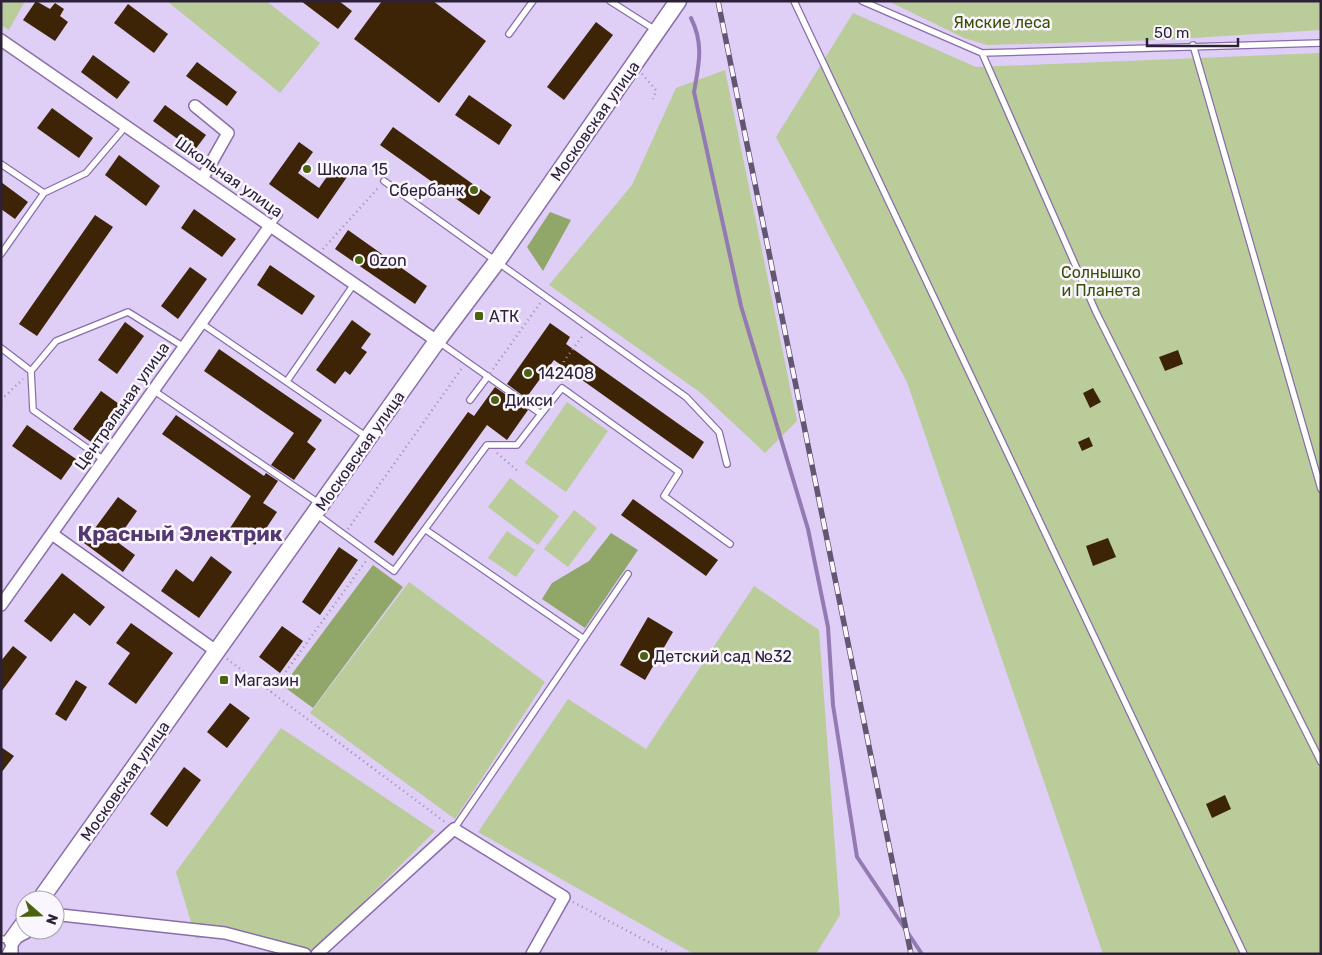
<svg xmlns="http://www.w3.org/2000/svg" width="1322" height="955" font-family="Rubik,sans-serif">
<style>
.green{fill:#b9cc99}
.forest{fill:#90a769}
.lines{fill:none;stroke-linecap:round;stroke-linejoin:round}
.stream{stroke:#947ab3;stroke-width:4}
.building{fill:#3e2407}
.lane-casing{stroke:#896ea9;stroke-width:8}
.street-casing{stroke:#896ea9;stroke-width:14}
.secondary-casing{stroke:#896ea9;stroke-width:19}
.path{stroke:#9d8eb0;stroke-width:2.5;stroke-dasharray:1 4;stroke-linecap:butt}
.lane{stroke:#fff;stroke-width:5.5}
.street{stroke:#fff;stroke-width:11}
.secondary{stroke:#fff;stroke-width:16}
.rail-casing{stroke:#635673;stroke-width:5.5}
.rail{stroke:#f9f6fd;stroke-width:4;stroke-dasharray:11;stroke-linecap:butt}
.poi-dot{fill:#4b6210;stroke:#f9f6fd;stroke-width:2}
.labels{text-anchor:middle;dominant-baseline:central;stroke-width:5;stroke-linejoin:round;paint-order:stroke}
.park-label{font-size:16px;fill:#3a4e05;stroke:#f9f6fd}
.street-label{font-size:16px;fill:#2c2139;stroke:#f9f6fd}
.poi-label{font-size:16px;fill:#2c2139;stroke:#f9f6fd;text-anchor:start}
.district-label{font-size:21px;font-weight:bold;fill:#543970;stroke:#f9f6fd}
</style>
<rect width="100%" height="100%" fill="#dfcef6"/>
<path class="green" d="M 1,1 L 25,1 L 9,30 L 1,25 Z
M 167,1 L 266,1 L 320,43 L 280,93 Z
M 888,1 L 1321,1 L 1321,30 L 1161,40 L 987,45 L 964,38 Z
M 853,13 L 976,67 L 1321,53 L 1321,954 L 1103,954 L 907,382 L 776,137 Z
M 725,70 L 797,421 L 765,453 L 701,393 L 549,285 L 632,185 L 676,88 Z
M 567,402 L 608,431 L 566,492 L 525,463 Z
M 510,478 L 559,516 L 538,545 L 488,507 Z
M 574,510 L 597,528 L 568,567 L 544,549 Z
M 507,531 L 535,550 L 516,577 L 488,558 Z
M 409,582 L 545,682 L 455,819 L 310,713 Z
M 754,586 L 819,630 L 840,915 L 816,954 L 694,954 L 478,832 L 568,699 L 646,749 Z
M 281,728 L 435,831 L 313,952 L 225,933 L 196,939 L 176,872 Z"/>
<path class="forest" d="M 550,212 L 571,220 L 543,271 L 527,247 Z
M 611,533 L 638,550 L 585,628 L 542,599 L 552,583 L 589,561 Z
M 373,565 L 403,587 L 313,708 L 283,686 Z"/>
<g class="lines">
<path class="stream" d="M 691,18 C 704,44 699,64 694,92 L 741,306 L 808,529 L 828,627 L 833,705 L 857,857 L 922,954"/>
</g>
<path class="building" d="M 36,1 L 50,9 L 55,3 L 64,9 L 60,16 L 68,22 L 55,41 L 23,20 Z
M 301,1 L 339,1 L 352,11 L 338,29 Z
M 382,1 L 433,1 L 486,41 L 439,103 L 354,39 Z
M 128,4 L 168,34 L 154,53 L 114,23 Z
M 596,22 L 613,35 L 564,100 L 547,87 Z
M 93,55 L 130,82 L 117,99 L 81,72 Z
M 197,62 L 237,92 L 227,106 L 186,76 Z
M 469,95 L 512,125 L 499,145 L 455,115 Z
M 165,105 L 206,135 L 194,151 L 153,121 Z
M 52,108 L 93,138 L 79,158 L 37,128 Z
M 393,127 L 491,197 L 479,215 L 380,145 Z
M 299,142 L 313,152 L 298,173 L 319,188 L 333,168 L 347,177 L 318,219 L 269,184 Z
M 119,155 L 160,186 L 146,206 L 105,175 Z
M 1,182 L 28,202 L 15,219 L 1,209 Z
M 194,209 L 236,239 L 222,257 L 181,228 Z
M 95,215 L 113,227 L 37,336 L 19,324 Z
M 348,230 L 427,286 L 415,304 L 335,249 Z
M 270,265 L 315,296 L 302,315 L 257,285 Z
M 190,267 L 207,279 L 178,319 L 161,306 Z
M 352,320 L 371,334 L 361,348 L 367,352 L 350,375 L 345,371 L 335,384 L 316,370 Z
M 125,322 L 144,336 L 117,374 L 98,360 Z
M 550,323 L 570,337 L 566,344 L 704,442 L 693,459 L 554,360 L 526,398 L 507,384 Z
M 219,349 L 322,420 L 307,442 L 316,449 L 294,480 L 271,465 L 294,433 L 204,371 Z
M 1178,350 L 1183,364 L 1165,371 L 1159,357 Z
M 495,387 L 528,410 L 507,440 L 487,425 L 393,556 L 374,542 L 468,412 L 474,416 Z
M 1093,388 L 1101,402 L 1090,408 L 1083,393 Z
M 101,391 L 119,404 L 91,442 L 73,429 Z
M 176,415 L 264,476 L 266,473 L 278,481 L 263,503 L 277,512 L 255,545 L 230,528 L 251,496 L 162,434 Z
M 27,425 L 76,459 L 61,480 L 12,446 Z
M 1089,437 L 1093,446 L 1082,451 L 1078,442 Z
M 118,497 L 137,511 L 116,541 L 135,555 L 123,572 L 84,543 Z
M 633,499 L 718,560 L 706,576 L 621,515 Z
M 1108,538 L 1116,557 L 1093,566 L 1086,546 Z
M 339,547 L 358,560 L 320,615 L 302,602 Z
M 211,556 L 232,572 L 199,618 L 161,591 L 176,569 L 193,582 Z
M 62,573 L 105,607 L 90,626 L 74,613 L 51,642 L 24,621 Z
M 648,617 L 673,632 L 645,680 L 620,665 Z
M 131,623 L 173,653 L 136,704 L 108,684 L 130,653 L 116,643 Z
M 282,626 L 303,641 L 280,673 L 259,657 Z
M 13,646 L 27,657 L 1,692 L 1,661 Z
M 76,680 L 87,687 L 66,721 L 55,714 Z
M 230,703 L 250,718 L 227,748 L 207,732 Z
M 1,747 L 14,756 L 1,773 Z
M 184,767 L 201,780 L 167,827 L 150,814 Z
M 1225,795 L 1231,809 L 1212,818 L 1206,804 Z"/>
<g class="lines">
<defs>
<path id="lane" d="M 610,1 L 657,31
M 794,1 L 1244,954
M 862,1 L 982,53 L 1321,43
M 509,34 L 533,1
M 1193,45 L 1321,489
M 982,53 L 1096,312 L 1321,762
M 1,164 L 44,193
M 384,181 L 686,397 L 719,432 L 727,464
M 270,226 L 279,215
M 1,254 L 44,193 L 86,173 L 126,126
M 201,323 L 367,437
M 1,348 L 31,371 L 33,410 L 104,460
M 31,371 L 56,341 L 128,312 L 184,347
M 287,381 L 354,284
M 153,390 L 320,504
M 470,400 L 488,376
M 541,414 L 562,388 L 679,472 L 664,496 L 730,544
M 316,514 L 394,571 L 487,445 L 517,445 L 541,414 L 439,342
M 426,530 L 584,639
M 454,829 L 628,574
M 1,939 L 12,940 L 5,954"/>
<path id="street" d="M 1,40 L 437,341
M 195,106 L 228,133 L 202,179
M 52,534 L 216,651
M 1,605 L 270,226
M 55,918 L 61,915 L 225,933 L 305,954
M 12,954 L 12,940 L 31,930
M 317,954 L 454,829 L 564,897 L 532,954"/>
<path id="secondary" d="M 40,900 L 437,341 L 498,260 L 678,1
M 12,940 L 25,922"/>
</defs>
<use href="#lane" class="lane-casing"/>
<use href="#street" class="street-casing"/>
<use href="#secondary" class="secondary-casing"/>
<path class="path" d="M 642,74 L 656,90 L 653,99
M 323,249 L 378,188
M 493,369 L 541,302
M 562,382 L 564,361 L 584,334
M 1,400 L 23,379
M 497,453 L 519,472
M 348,529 L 462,368
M 227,659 L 445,822
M 271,692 L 366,561
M 573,902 L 671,954"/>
<use href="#lane" class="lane"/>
<use href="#street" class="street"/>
<use href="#secondary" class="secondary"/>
<defs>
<path id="rail" d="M 718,1 L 911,954"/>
</defs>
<use href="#rail" class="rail-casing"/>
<use href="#rail" class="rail"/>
</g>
<g class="poi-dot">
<circle cx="307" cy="169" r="5"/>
<circle cx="474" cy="190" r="5"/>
<circle cx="359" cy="260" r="5"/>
<rect x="474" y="311" width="10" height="10" rx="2.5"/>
<circle cx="528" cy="373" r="5"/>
<circle cx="495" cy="400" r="5"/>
<circle cx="644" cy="656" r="5"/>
<rect x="219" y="675" width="10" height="10" rx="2.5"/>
</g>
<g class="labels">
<g class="park-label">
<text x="1002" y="22">Ямские леса</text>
<text x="1101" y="272">Солнышко<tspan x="1101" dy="18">и Планета</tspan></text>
</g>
<g class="street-label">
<text transform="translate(595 121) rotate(-55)">Московская улица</text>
<text transform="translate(229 177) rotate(35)">Школьная улица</text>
<text transform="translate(122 406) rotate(-55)">Центральная улица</text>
<text transform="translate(360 451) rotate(-55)">Московская улица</text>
<text transform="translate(125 781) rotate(-55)">Московская улица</text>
</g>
<g class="poi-label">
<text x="317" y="169">Школа 15</text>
<text x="464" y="190" text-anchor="end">Сбербанк</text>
<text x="369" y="260">Ozon</text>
<text x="489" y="316">АТК</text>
<text x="538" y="373">142408</text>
<text x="505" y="400">Дикси</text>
<text x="654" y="656">Детский сад №32</text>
<text x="234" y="680">Магазин</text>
</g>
<g class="district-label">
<text x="180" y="533">Красный Электрик</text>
</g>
</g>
<rect width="1322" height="955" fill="none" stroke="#2c2139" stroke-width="5"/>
<g transform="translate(40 915) rotate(110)"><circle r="24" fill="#f9f6fd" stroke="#a7a1af"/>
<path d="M0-4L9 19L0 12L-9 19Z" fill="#4b6210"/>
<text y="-8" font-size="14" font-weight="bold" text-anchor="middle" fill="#2c2139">N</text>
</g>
<path d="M1147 38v8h91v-8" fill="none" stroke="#2c2139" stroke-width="2.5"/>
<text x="1154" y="38" font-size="15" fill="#2c2139" stroke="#f9f6fd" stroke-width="4" paint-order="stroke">50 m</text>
</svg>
